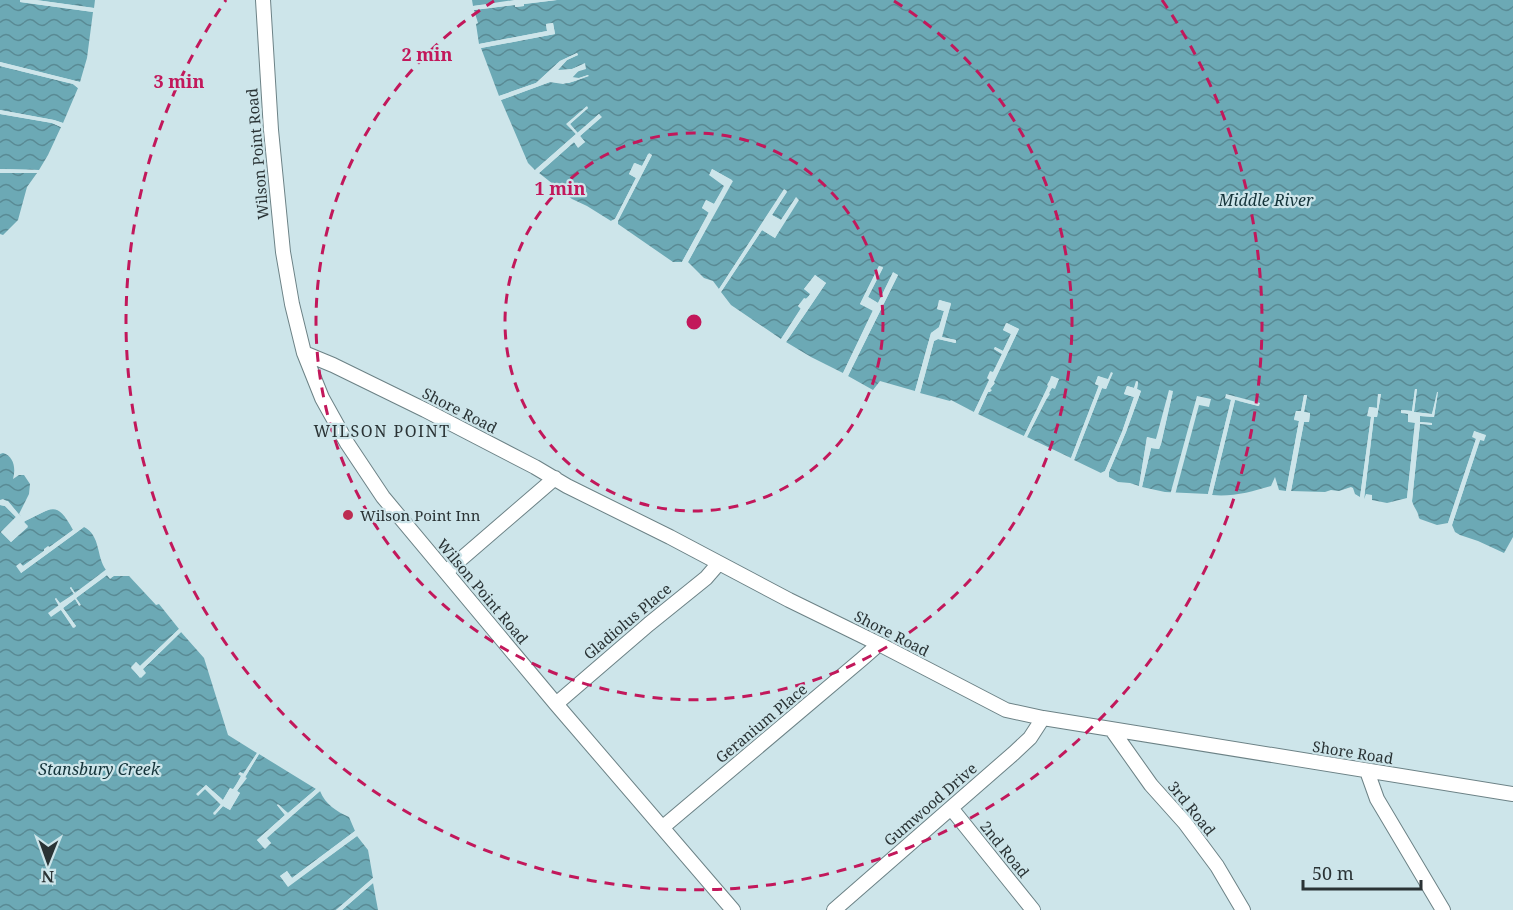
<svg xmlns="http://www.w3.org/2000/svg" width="1513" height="910" font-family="'Noto Serif',serif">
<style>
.water{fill:url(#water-waves)}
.pier{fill:#cde5ea;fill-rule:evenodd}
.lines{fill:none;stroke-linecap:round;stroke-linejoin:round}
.minor-casing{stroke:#6c8286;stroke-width:16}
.minor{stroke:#fff;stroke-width:14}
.ring{fill:none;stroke:#c2185b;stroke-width:3;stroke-dasharray:10 8}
.poi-dot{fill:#bc2c51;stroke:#cde5ea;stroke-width:2}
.labels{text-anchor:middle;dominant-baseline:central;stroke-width:4.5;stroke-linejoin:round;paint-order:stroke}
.street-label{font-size:15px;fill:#2a3335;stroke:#cde5ea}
.poi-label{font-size:15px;fill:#2a3335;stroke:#cde5ea;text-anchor:start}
.water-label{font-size:16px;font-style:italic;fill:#143339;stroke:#cde5ea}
.neighbourhood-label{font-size:16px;letter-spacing:1.5px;fill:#2a3335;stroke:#cde5ea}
.centre{fill:#c2185b;stroke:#cde5ea;stroke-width:3}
.ring-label{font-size:18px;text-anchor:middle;font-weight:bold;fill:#c2185b;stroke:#cde5ea;stroke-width:4.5;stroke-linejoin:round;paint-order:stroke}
</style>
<defs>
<pattern id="water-waves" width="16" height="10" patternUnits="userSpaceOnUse" patternTransform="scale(1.5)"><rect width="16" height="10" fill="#6ca9b5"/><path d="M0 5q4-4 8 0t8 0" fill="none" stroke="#598a94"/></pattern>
</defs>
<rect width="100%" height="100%" fill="#cde5ea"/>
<path class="water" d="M 0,0 L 20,0 L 20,2 L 93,12 L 87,58 L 80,82 L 0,62 Z
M 36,0 L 95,0 L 94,8 Z
M 472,0 L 514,0 L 515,1 L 473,6 Z
M 557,0 L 1513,0 L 1513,537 L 1504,553 L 1478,541 L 1460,535 L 1455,532 L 1452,525 L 1480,440 L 1486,436 L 1474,431 L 1476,439 L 1448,523 L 1437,525 L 1420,519 L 1419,518 C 1418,511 1414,508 1412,501 L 1420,423 L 1432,425 L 1432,423 L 1420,422 L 1420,416 L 1434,417 L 1438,392 L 1432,414 L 1414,412 L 1417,389 L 1415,389 L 1412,411 L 1402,410 L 1409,414 L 1408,422 L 1415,422 L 1407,498 L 1387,503 L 1372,500 L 1372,495 L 1366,494 L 1364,499 L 1374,417 L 1377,417 L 1381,394 L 1378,394 L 1377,408 L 1369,407 L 1371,417 L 1360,497 L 1355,494 L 1353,488 L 1351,487 L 1339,491 L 1331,490 L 1325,492 L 1291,491 L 1304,422 L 1309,422 L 1310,413 L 1304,412 L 1307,396 L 1304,395 L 1301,412 L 1296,411 L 1294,419 L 1299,421 L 1286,491 L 1279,490 L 1275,477 L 1271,486 C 1251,492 1232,497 1212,495 L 1235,400 L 1258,406 L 1259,403 L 1231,400 L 1208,494 L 1165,492 L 1142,487 L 1151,448 L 1159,449 L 1161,444 L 1173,391 L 1156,440 L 1147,437 L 1139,486 L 1130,483 L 1118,482 L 1109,477 L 1109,472 L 1126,432 L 1141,391 L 1137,389 L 1138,382 L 1136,381 L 1134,388 L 1127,386 L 1124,394 L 1134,397 L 1122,432 L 1105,471 L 1101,473 L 1074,460 L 1102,388 L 1106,389 L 1112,373 L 1108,380 L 1098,376 L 1095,384 L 1099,385 L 1071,458 L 1027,437 L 1052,387 L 1059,379 L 1051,376 L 1049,385 L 1024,436 L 978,414 L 988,392 L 991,390 L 990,389 L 994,384 L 993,383 L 1019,329 L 1007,323 L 1003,330 L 1011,334 L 1003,351 L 995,347 L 994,349 L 1002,354 L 974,412 L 951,400 L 950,401 L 920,393 L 934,341 L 938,339 L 956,343 L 956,340 L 941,337 L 951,304 L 940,300 L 937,309 L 944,311 L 939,328 L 931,333 L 915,391 L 880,381 L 873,390 L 848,376 L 898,275 L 893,273 L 878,303 L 868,297 L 883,268 L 879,266 L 860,304 L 873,310 L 843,373 L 811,357 L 786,342 L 826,283 L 815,275 L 804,289 L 811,294 L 798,306 L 801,308 L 781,339 L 731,305 L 721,292 L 762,230 L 775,238 L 796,198 L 781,220 L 772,215 L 787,192 L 784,190 L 719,289 L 713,281 L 704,278 L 688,262 L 732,180 L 712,169 L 710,175 L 725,186 L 714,204 L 706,200 L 702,208 L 709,212 L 682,262 L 673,262 L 618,224 L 618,221 L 652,155 L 648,154 L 642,166 L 635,163 L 629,174 L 636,178 L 615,219 L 611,221 L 587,206 L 572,199 L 539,173 L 574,142 L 578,147 L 585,142 L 580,136 L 601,117 L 599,114 L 577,133 L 570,124 L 588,108 L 586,107 L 567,124 L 576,134 L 535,170 L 528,163 L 501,100 L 550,82 L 563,84 L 575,81 L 588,76 L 588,75 L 579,78 L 572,78 L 585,64 L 572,69 L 557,71 L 567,60 L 578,55 L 577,53 L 560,61 L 536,83 L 499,96 L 481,48 L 555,34 L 553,23 L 546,24 L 547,31 L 479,44 L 476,24 L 478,23 L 474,10 L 515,5 L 516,7 L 524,6 L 524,4 Z
M 0,66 L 73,84 L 78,88 L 63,123 L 54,120 L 0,110 Z
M 0,114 L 52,123 L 61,127 L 48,155 L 39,170 L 0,169 Z
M 0,173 L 37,173 L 27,187 L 18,220 L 3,235 L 0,234 Z
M 3,453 C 14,456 16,469 13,479 L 19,475 L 24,475 L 30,484 L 29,494 L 19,514 L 22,518 L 8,501 L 0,500 L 0,454 Z
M 0,505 L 5,506 L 16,517 L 1,532 L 11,542 L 28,526 L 24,522 L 25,521 C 52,509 56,499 73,530 L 23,566 L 20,563 L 21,573 L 84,527 C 101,536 96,556 106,570 L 105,572 L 75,593 L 71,587 L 70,588 L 74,594 L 60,604 L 56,598 L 55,599 L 61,610 L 73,628 L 76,626 L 63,608 L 75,599 L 79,605 L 80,604 L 76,598 L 107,575 L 110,578 L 114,576 L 129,576 L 156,605 L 159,604 L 179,629 L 140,666 L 136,662 L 131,667 L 140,678 L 143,669 L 181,632 L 204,658 L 228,735 L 257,753 L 243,774 L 240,772 L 241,776 L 233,790 L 230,788 L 223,800 L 206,785 L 197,794 L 198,795 L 205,789 L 221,805 L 213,813 L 215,814 L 223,806 L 230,810 L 240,793 L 237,791 L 259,754 L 316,789 L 288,813 L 279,805 L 277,805 L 285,815 L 257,840 L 264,848 L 271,843 L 266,838 L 320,791 C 326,805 336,811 349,817 L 355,831 L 292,878 L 287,871 L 280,876 L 288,886 L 357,836 L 368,850 L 373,878 L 336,910 L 0,910 Z
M 373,883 L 378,910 L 342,910 Z"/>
<path class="pier" d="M 20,0 L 36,0 L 94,8 L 93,12 L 20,2 Z
M 514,0 L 518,0 L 518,4 L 521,3 L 520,0 L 557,0 L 524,4 L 524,6 L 515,7 L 515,5 L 474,10 L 473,6 Z
M 553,23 L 555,34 L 481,48 L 479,44 L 547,31 L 546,24 Z
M 577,53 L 578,55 L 567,60 L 558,70 L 572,69 L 585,63 L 586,69 L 576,72 L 572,77 L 579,78 L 588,75 L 589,76 L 569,83 L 550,82 L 501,100 L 499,96 L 536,83 L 560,61 ZM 554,70 L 557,74 L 572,72 L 569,77 L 569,79 L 563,81 L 549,79 L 541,82 Z
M 0,62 L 80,82 L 78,88 L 73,84 L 0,66 Z
M 587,106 L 588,108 L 570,124 L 578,133 L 599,114 L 602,117 L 580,136 L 585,142 L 578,148 L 574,142 L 539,173 L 535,170 L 576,134 L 566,124 Z
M 0,110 L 54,120 L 63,123 L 61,127 L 52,123 L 0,114 Z
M 649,153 L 652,155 L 618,220 L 618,224 L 611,221 L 615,219 L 636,178 L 629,174 L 634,163 L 642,166 Z
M 0,169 L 39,170 L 37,173 L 0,173 Z
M 712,169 L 733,181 L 688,262 L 682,262 L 709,213 L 702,208 L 706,200 L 714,204 L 724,186 L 709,175 Z
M 784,189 L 787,191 L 772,215 L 781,220 L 796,197 L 799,200 L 775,238 L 762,230 L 721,292 L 719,289 ZM 769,217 L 781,223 L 774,234 L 763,227 Z
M 879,266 L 883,267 L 868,297 L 878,303 L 893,272 L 898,275 L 848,376 L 843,373 L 873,311 L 860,304 Z
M 815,275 L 826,283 L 786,342 L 781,339 L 801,309 L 798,306 L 804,298 L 807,299 L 810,294 L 804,289 Z
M 939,300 L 951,303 L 942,337 L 956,340 L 955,343 L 938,339 L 934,341 L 920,393 L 915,391 L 931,333 L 939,327 L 944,311 L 937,309 Z
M 1006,323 L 1019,329 L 994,382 L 995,383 L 990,389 L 992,390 L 990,392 L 988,392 L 978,414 L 974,412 L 989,380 L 987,378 L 990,371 L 993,372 L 1002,354 L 994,349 L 995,347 L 1003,351 L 1011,334 L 1003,330 Z
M 1111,372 L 1113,373 L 1106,389 L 1102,388 L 1074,460 L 1071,458 L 1099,386 L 1095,384 L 1098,376 L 1108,379 Z
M 1052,376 L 1059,379 L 1055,389 L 1052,388 L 1049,393 L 1050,394 L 1046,400 L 1027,437 L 1024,436 L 1048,386 L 1047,385 Z
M 1137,381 L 1138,382 L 1137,389 L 1141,391 L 1126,432 L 1109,472 L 1109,477 L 1106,474 L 1101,473 L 1105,471 L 1122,432 L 1134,397 L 1124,394 L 1127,386 L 1134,388 Z
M 1415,389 L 1417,389 L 1414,412 L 1432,414 L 1437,392 L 1438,392 L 1434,417 L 1420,416 L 1420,422 L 1432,423 L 1432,425 L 1420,424 L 1412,501 L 1407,498 L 1415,423 L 1408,422 L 1408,414 L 1401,413 L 1401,410 L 1412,411 Z
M 1169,390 L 1173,391 L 1161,444 L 1159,449 L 1151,448 L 1142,487 L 1139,486 L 1147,437 L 1156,439 Z
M 1226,394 L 1260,403 L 1259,406 L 1235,400 L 1212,495 L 1208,494 L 1231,400 L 1225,398 Z
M 1378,394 L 1381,394 L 1377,417 L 1374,417 L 1364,499 L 1360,497 L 1371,417 L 1367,416 L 1369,407 L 1377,408 Z
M 1304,395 L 1307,395 L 1304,412 L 1310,413 L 1309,422 L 1304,422 L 1291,491 L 1286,491 L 1299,421 L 1294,420 L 1296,411 L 1301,411 Z
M 1197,396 L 1211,399 L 1209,407 L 1199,405 L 1175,495 L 1170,495 Z
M 1474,431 L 1486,435 L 1484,441 L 1480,440 L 1452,525 L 1448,523 L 1476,439 L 1472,437 Z
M 3,499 L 8,502 L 22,518 L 24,516 L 25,518 L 51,506 L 56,506 L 25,521 L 24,522 L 28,527 L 11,542 L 1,532 L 16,517 L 5,506 L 0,505 L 0,500 ZM 19,519 L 21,521 L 21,523 L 24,526 L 11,538 L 5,532 Z
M 84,527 L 21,573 L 16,566 L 20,563 L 23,566 L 44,551 L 44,549 L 48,546 L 50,547 L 73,530 Z
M 108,568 L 108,572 L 110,574 L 113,573 L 117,573 L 110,579 L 107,575 L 76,598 L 81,605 L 79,606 L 75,599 L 63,608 L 76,626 L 74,628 L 61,610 L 51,617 L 48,613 L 59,605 L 55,599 L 56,598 L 60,603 L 74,594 L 70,588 L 71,587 L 75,593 Z
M 179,629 L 181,632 L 143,669 L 146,673 L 141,678 L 131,668 L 136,662 L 140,666 Z
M 257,753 L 259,754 L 245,777 L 247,778 L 237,791 L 240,793 L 230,810 L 223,806 L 215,815 L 213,814 L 221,804 L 205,789 L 198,796 L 196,794 L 206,785 L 223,800 L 230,788 L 233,789 L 238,782 L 241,776 L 238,774 L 240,772 L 244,774 Z
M 316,789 L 320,791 L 267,838 L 271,843 L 265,849 L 257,840 L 285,815 L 277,805 L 278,804 L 283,810 L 288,813 Z
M 355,831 L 357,836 L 288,887 L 280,876 L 287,871 L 292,878 Z
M 373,878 L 373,883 L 342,910 L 336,910 Z"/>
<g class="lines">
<defs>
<path id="minor" d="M 263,0 L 271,130 L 283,252 L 292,304 L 304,353 L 322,398 L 347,443 L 383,497 L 556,704 L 733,910
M 304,353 L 333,365 L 425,410 L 535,467 L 567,486 L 670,537 L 789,600 L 879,644 L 1006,710 L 1043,718 L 1513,794
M 446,572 L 555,478
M 556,704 L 649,624 L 706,578 L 719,563
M 1112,730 L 1151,785 L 1185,823 L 1217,866 L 1243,910
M 1367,771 L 1377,799 L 1443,910
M 951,808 L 1033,910
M 663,827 L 862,659 L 879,644
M 834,910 L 1014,753 L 1030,738 L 1043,718"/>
</defs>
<use href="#minor" class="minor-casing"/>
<use href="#minor" class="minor"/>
</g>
<g class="ring">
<circle cx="694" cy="322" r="189"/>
<path d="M894 1A378 378 0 1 1 494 1"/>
<path d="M1162 0A568 568 0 1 1 226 0"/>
</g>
<circle class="poi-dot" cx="348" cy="515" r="6"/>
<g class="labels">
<g class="street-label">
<text transform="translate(257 154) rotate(-95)">Wilson Point Road</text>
<text transform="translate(460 410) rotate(27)">Shore Road</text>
<text transform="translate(483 591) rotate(50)">Wilson Point Road</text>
<text transform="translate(627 621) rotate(-40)">Gladiolus Place</text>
<text transform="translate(892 633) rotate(27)">Shore Road</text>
<text transform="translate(761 723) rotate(-40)">Geranium Place</text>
<text transform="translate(1353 752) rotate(9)">Shore Road</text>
<text transform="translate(930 804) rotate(-41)">Gumwood Drive</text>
<text transform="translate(1192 808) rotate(51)">3rd Road</text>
<text transform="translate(1005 849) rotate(51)">2nd Road</text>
</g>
<g class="poi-label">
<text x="360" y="515">Wilson Point Inn</text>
</g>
<g class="water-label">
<text x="1266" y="200">Middle River</text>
<text x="99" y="769">Stansbury Creek</text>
</g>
<g class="neighbourhood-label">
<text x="382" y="431">WILSON POINT</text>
</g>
</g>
<circle cx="694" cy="322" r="9" class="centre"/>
<g class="ring-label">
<text x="427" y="61">2 min</text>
<text x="179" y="88">3 min</text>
<text x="560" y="195">1 min</text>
</g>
<g transform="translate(48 862) rotate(181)" stroke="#cde5ea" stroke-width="4.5" paint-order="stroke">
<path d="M0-4.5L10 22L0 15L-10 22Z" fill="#2a3335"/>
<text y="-9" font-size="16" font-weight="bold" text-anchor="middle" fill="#2a3335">N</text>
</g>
<path d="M1303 880v9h118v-9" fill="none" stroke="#2a3335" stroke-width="3"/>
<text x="1312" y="880" font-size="18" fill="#2a3335" stroke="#cde5ea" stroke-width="4.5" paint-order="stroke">50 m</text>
</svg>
